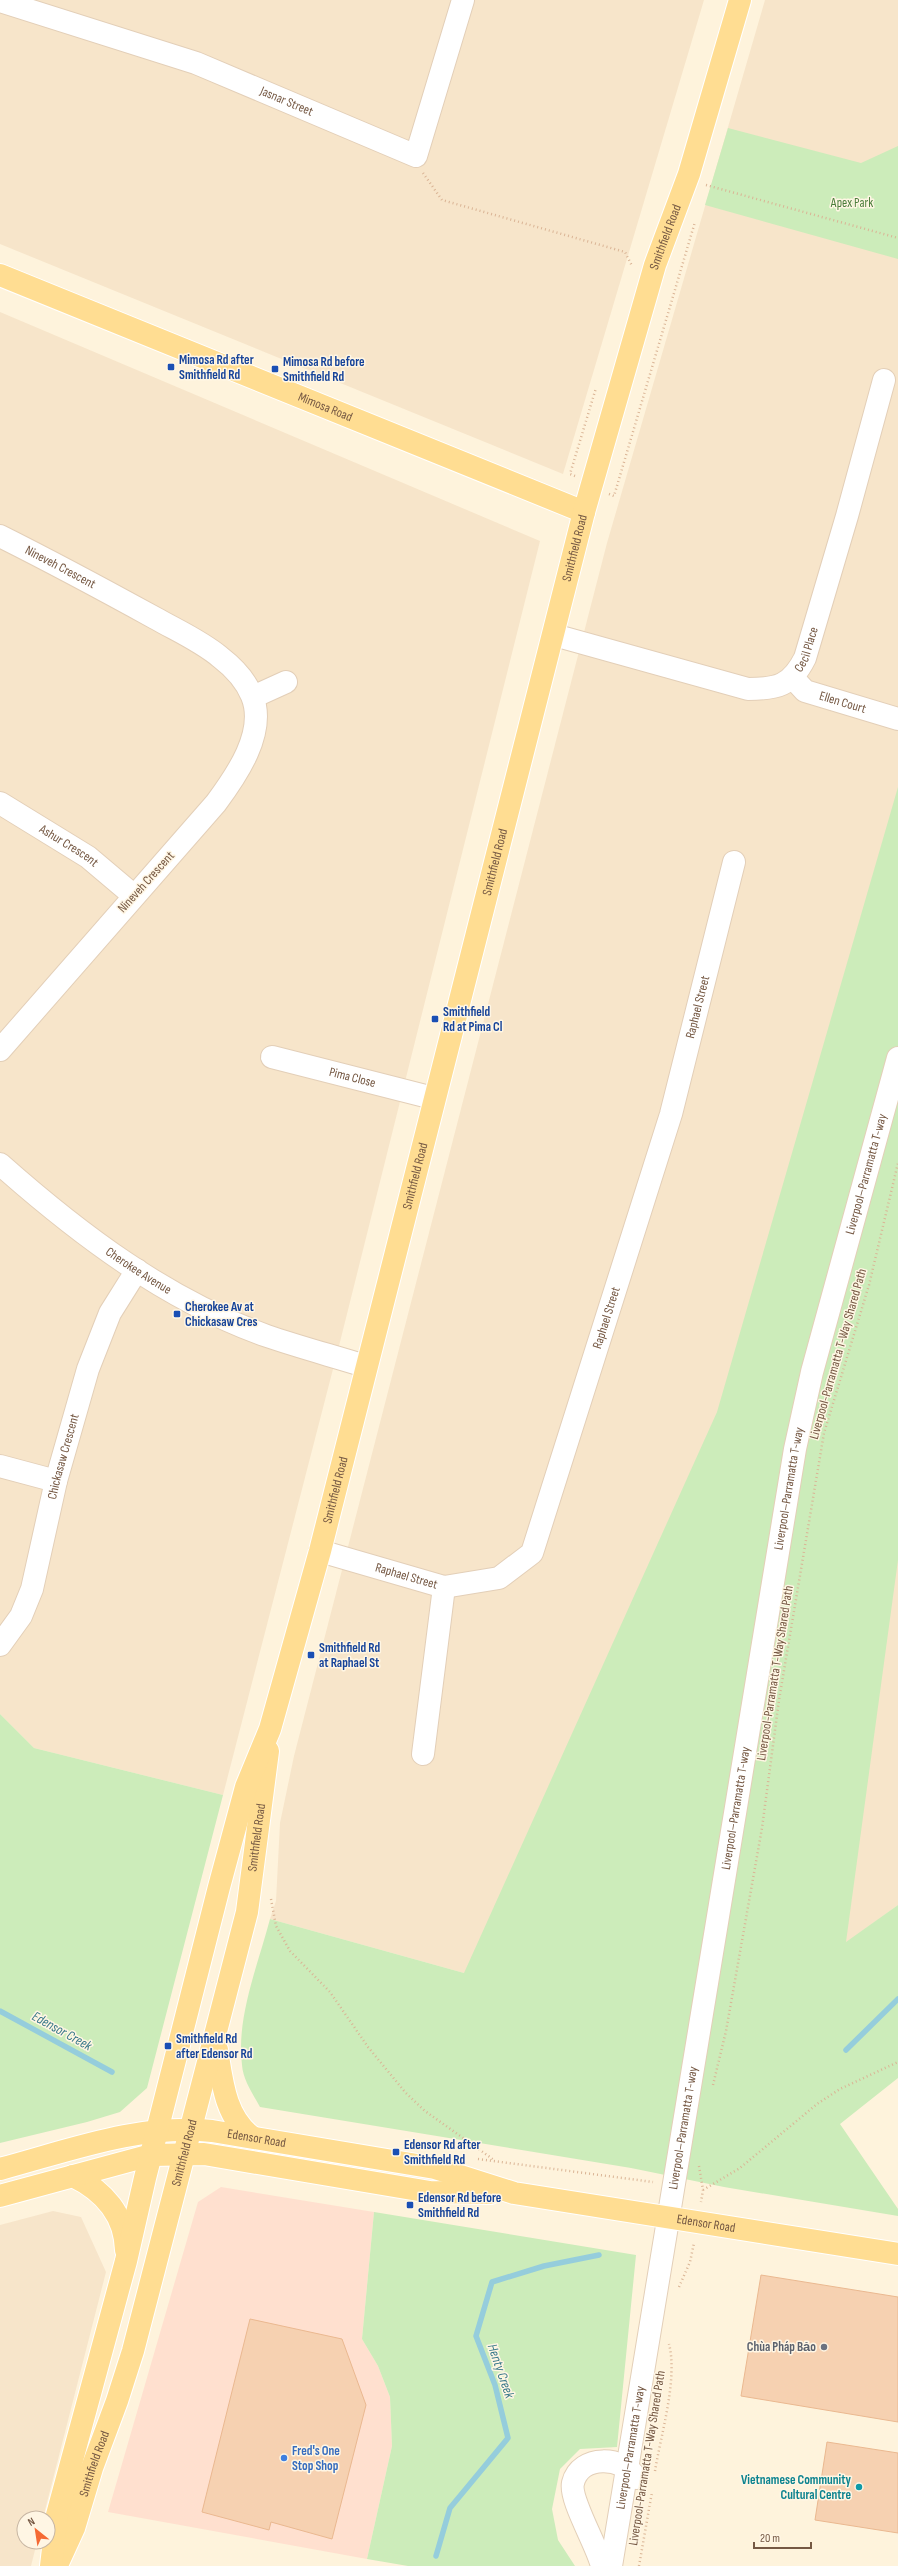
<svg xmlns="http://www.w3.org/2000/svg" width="898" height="2566" font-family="'Sofia Sans Condensed',sans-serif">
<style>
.residential{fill:#f7e5ca}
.commercial{fill:#ffe0cf}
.green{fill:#ccecba}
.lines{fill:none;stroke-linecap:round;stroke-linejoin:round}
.stream{stroke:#95cddc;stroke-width:5.5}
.building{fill:#f6d1b1;stroke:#eab890}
.minor-casing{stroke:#e3cfb8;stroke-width:24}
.major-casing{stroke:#fff;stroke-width:24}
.path{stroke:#dab495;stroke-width:2.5;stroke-dasharray:1 3;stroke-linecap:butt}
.minor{stroke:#fff;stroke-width:22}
.major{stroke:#ffdd92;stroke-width:22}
.transit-dot{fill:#1a4fb4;stroke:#fff6e4;stroke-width:1.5}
.worship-dot{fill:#6b7280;stroke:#fff6e4;stroke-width:1.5}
.shop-dot{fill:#3f7fe0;stroke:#fff6e4;stroke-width:1.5}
.culture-dot{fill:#0f9aa8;stroke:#fff6e4;stroke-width:1.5}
.labels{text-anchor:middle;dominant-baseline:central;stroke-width:3;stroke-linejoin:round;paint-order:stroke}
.street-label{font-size:13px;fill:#755843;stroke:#fff6e4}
.park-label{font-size:13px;fill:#4a7d3a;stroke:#fff6e4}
.transit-label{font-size:13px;font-weight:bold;fill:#164399;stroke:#fff6e4;text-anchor:start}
.worship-label{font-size:13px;font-weight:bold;fill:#5b616d;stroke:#fff6e4;text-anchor:end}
.shop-label{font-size:13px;font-weight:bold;fill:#366cbe;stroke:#fff6e4;text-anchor:start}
.culture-label{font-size:13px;font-weight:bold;fill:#0d838f;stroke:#fff6e4;text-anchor:end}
.water-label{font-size:14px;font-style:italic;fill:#3b7a8b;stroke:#fff6e4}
</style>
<rect width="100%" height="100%" fill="#fef3dc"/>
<path class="residential" d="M 0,0 L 704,0 L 563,474 L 0,244 Z
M 765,0 L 898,0 L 898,1905 L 846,1943 L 464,1973 L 270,1919 L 276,1901 L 280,1823 L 294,1756 L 607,543 Z
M 0,312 L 540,541 L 340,1342 L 223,1795 L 34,1748 L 0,1714 Z
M 53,2211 L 81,2217 L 106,2272 L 43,2518 L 24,2518 L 24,2542 L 37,2542 L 31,2566 L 0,2566 L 0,2225 Z"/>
<path class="commercial" d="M 221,2187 L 374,2212 L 362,2339 L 378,2366 L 390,2397 L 392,2446 L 367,2559 L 108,2512 L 198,2202 Z"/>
<path class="green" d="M 728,128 L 861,163 L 898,146 L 898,259 L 705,205 Z
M 898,787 L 898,1560 L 846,1942 L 898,1905 L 898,2078 L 840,2124 L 898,2209 L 898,2216 L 724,2187 L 631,2168 L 260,2107 C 253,2094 243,2080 242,2065 C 236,2017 258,1965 270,1919 L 464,1973 L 717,1412 Z
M 0,1714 L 34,1748 L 223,1795 L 147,2088 L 120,2112 L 87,2122 L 0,2143 Z
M 374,2212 L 636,2255 L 617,2447 L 580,2449 L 560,2469 L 552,2509 L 558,2540 L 575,2566 L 408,2566 L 367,2559 L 392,2446 L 390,2397 L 378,2366 L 362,2339 Z"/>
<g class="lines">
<path class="stream" d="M 0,2011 L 112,2072
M 846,2050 L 898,1999
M 436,2556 L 450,2508 L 508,2438 L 495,2385 L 476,2336 L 492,2282 L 544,2266 L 599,2255"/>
</g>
<path class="building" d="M 761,2275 L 898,2297 L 898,2422 L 741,2396 Z
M 250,2319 L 342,2339 L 366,2405 L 332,2539 L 271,2522 L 269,2530 L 202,2512 Z
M 827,2442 L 898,2453 L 898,2533 L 815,2520 Z"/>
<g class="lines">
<defs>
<g id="minor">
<path id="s1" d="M 0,1 L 196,63 L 416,156 L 463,0"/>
<path id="s2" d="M 0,536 C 52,562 104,590 155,618 C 176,630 201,641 220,657 C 233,667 246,681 252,696 C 267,732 236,776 216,803 L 0,1050"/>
<path id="s3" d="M 554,635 L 748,689 C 777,689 791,686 805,658 L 847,516 L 884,380"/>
<path id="s4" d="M 793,678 L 805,691 L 898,719"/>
<path d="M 253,697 L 286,682"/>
<path id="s5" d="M 0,803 L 88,857 L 133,895"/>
<path id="s6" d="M 272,1057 L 433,1098"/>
<path id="s7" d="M 0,1164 C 79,1234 166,1300 267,1336 C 299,1347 333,1356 365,1366"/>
<path d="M 0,1466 L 56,1481"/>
<path id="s8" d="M 320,1551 L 444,1587 L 499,1578 L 532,1553 L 671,1114 L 734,862"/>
<path id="s9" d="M 0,1645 L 21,1616 L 32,1589 L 56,1481 L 88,1369 L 110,1313 L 137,1270"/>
<path d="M 423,1754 L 444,1587"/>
<path d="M 602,2566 C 597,2545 569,2499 573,2483 C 580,2454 624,2456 636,2478"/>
<path id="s10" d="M 611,2566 L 795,1449 L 812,1372 L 898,1058"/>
</g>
<g id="major">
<path id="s11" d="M 0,275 L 584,512"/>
<path d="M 217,2050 C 222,2081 225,2117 252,2137"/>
<path id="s12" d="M 0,2169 C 71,2150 138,2124 212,2131 L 435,2168 L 514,2193 L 898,2254"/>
<path d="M 73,2176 C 104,2191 125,2215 126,2250"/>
<path d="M 0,2196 L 151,2155 L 204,2154 L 430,2192 L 490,2193"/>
<path id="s13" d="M 57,2565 L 74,2528 L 92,2468 L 117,2401 L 133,2351 L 247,1912 L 268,1751"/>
<path id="s14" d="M 51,2566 L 57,2515 L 126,2261 L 145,2178 L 219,1887 L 246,1787 L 270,1729 L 320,1551 L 584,512 L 655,265 L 689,174 L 740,0"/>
</g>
</defs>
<use href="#minor" class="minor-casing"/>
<use href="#major" class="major-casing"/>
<path class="path" d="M 423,173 L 442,200 L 625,252 L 632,266
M 706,185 L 898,238
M 575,476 L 570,474 L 596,388
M 609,494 L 614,496 L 695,222
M 271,1899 L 276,1926 L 290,1951 L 330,1992 L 368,2047 L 405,2092 L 425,2111 L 494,2160
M 713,2085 L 726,2031 L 762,1828 L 779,1700 L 824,1433 L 869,1285 L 898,1163
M 478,2159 L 653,2182
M 699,2166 L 703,2190 L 701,2202
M 703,2190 L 740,2168 L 817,2104 L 840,2089 L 898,2062
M 679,2287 L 690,2262 L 694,2243
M 655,2471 C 661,2434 678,2379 669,2344
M 639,2566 L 652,2492"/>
<use href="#minor" class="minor"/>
<use href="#major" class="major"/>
</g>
<g class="transit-dot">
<rect x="167" y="363" width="8" height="8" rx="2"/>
<rect x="271" y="365" width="8" height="8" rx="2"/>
<rect x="431" y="1015" width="8" height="8" rx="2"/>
<rect x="173" y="1310" width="8" height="8" rx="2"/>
<rect x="307" y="1651" width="8" height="8" rx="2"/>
<rect x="164" y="2042" width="8" height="8" rx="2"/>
<rect x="392" y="2148" width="8" height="8" rx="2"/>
<rect x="406" y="2201" width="8" height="8" rx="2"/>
</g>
<circle class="worship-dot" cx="824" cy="2347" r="4"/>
<circle class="shop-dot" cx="284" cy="2458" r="4"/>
<circle class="culture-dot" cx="859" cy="2487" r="4"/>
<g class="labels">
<g class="street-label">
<text stroke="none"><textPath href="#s1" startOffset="304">Jasnar Street</textPath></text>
<text stroke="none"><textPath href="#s14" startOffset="2410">Smithfield Road</textPath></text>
<text stroke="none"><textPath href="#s11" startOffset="351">Mimosa Road</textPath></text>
<text stroke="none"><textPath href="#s14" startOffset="2086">Smithfield Road</textPath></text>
<text stroke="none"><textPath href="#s2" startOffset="68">Nineveh Crescent</textPath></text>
<text stroke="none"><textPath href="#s3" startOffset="280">Cecil Place</textPath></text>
<text stroke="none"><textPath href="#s4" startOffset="57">Ellen Court</textPath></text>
<text stroke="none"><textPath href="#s5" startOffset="81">Ashur Crescent</textPath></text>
<text stroke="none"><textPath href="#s14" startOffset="1762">Smithfield Road</textPath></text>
<text transform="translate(146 882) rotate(-48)">Nineveh Crescent</text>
<text stroke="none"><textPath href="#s8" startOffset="797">Raphael Street</textPath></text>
<text stroke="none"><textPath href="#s6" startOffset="83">Pima Close</textPath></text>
<text stroke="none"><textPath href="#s10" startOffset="1416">Liverpool–Parramatta T-way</textPath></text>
<text stroke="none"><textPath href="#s14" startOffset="1438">Smithfield Road</textPath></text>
<text stroke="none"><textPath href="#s7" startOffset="175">Cherokee Avenue</textPath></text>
<text stroke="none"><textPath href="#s8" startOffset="473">Raphael Street</textPath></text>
<text transform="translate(838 1354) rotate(-74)">Liverpool-Parramatta T-Way Shared Path</text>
<text stroke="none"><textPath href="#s9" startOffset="201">Chickasaw Crescent</textPath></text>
<text stroke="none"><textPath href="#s10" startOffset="1092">Liverpool–Parramatta T-way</textPath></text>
<text stroke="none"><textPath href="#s14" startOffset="1114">Smithfield Road</textPath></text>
<text stroke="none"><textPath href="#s8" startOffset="90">Raphael Street</textPath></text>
<text transform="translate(775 1673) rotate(-81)">Liverpool-Parramatta T-Way Shared Path</text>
<text stroke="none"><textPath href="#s10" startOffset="768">Liverpool–Parramatta T-way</textPath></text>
<text stroke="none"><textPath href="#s13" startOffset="756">Smithfield Road</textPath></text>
<text stroke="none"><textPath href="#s10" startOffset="444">Liverpool–Parramatta T-way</textPath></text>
<text stroke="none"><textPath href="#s12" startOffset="262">Edensor Road</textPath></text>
<text stroke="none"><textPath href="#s13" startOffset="432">Smithfield Road</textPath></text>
<text stroke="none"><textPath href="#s12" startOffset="720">Edensor Road</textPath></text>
<text stroke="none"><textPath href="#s10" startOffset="120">Liverpool–Parramatta T-way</textPath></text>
<text transform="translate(647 2458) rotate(-81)">Liverpool-Parramatta T-Way Shared Path</text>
<text stroke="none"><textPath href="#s13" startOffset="108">Smithfield Road</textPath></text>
</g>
<g class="park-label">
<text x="852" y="203">Apex Park</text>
</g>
<g class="transit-label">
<text x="179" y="360">Mimosa Rd after<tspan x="179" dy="15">Smithfield Rd</tspan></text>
<text x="283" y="362">Mimosa Rd before<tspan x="283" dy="15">Smithfield Rd</tspan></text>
<text x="443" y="1012">Smithfield<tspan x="443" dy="15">Rd at Pima Cl</tspan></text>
<text x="185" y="1307">Cherokee Av at<tspan x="185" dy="15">Chickasaw Cres</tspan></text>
<text x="319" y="1648">Smithfield Rd<tspan x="319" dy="15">at Raphael St</tspan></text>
<text x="176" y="2039">Smithfield Rd<tspan x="176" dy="15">after Edensor Rd</tspan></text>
<text x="404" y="2145">Edensor Rd after<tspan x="404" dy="15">Smithfield Rd</tspan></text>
<text x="418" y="2198">Edensor Rd before<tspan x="418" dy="15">Smithfield Rd</tspan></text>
</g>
<g class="worship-label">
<text x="816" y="2347">Chùa Pháp Bảo</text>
</g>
<g class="shop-label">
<text x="292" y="2451">Fred's One<tspan x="292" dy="15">Stop Shop</tspan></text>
</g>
<g class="culture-label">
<text x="851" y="2480">Vietnamese Community<tspan x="851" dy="15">Cultural Centre</tspan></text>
</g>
<g class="water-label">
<text transform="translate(62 2031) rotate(29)">Edensor Creek</text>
<text transform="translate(501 2371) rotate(71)">Henty Creek</text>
</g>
</g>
<g transform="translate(36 2530) rotate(330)"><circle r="19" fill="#fff6e4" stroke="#c8b7a4"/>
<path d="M0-3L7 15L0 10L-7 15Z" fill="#f56a34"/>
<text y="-6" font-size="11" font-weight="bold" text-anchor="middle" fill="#755843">N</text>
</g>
<path d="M754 2542v6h57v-6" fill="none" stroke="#755843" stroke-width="2"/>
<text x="760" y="2542" font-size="12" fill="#755843" stroke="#fff6e4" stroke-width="3" paint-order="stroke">20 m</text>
</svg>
